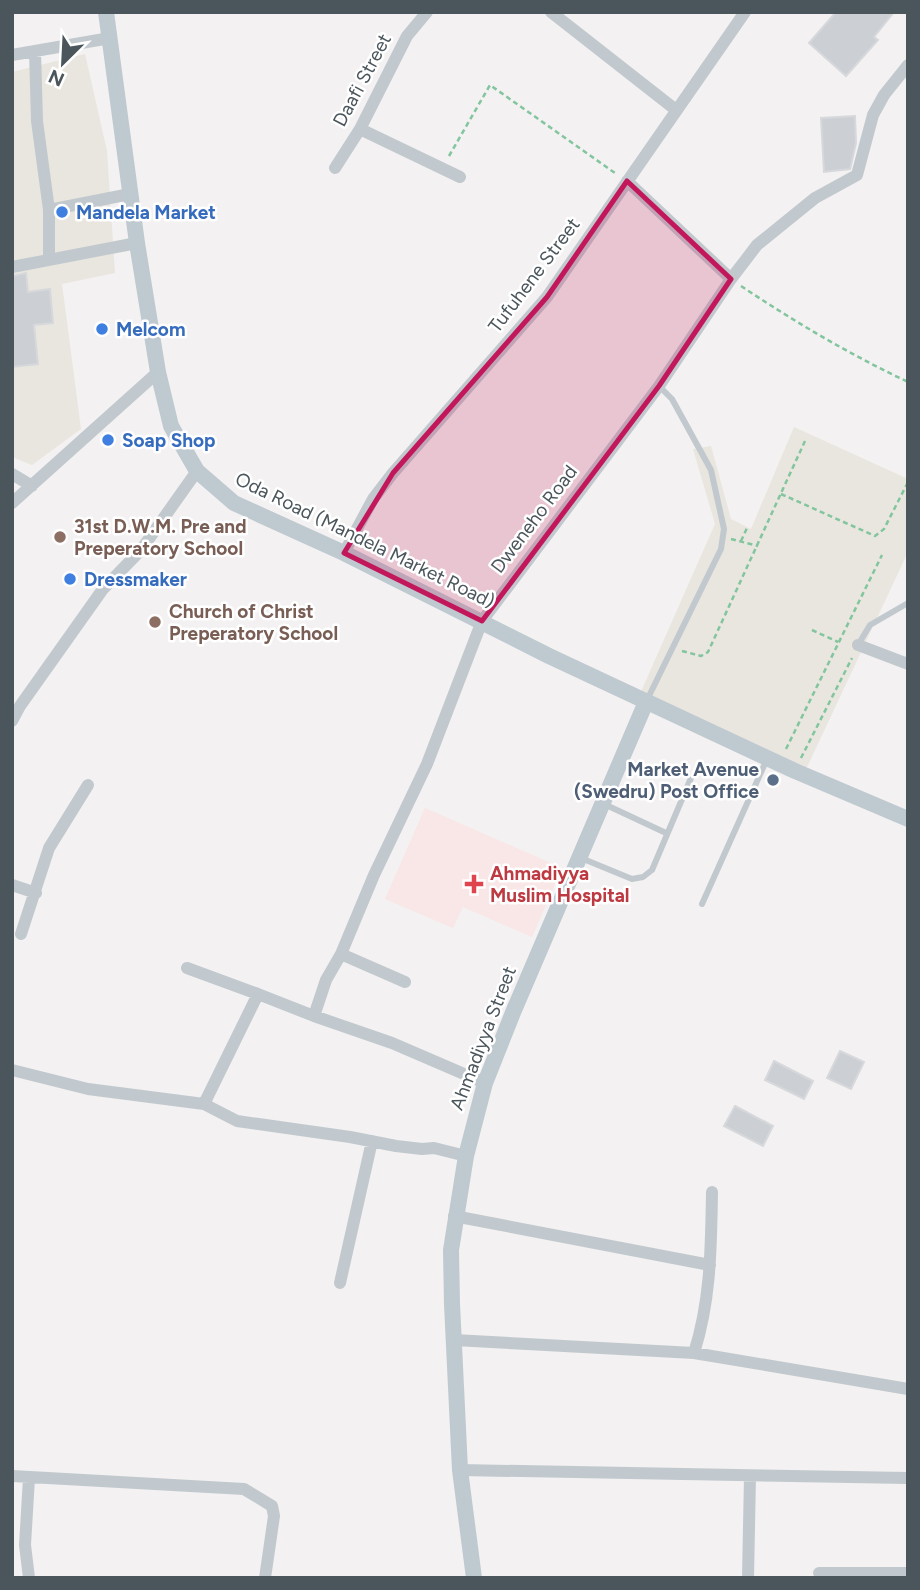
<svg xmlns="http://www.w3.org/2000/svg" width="920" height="1590" font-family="Figtree,sans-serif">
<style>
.commercial{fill:#e9e6df}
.medical{fill:#f9e6e6}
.building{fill:#cccfd3;stroke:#d6d8dc;stroke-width:2}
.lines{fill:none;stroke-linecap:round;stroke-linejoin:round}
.path{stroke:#82c59e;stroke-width:2.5;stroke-dasharray:5 3.5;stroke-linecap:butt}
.lane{stroke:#c1c9ce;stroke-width:6}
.street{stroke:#c1c9ce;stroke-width:12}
.secondary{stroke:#bfc9d0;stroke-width:16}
.marked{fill:#c2185b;fill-opacity:0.2;stroke:#c2185b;stroke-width:5;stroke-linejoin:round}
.shop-dot{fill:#3f7fe0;stroke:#fff;stroke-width:2.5}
.education-dot{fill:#8d6e63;stroke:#fff;stroke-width:2.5}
.service-dot{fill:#5c6f8a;stroke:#fff;stroke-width:2.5}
.health-dot{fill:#e0444e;stroke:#fff;stroke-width:2.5}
.labels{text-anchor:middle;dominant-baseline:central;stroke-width:5;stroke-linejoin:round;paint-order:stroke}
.street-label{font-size:19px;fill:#4b565c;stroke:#fff}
.shop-label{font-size:19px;font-weight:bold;fill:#366cbe;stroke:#fff;text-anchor:start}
.education-label{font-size:19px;font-weight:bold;fill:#785e54;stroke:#fff;text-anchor:start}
.service-label{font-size:19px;font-weight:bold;fill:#4e5e75;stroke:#fff;text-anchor:end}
.health-label{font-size:19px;font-weight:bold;fill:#be3a42;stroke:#fff;text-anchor:start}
</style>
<rect width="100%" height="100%" fill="#f3f1f1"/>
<path class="commercial" d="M 85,54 L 107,151 L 115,273 L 62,284 L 81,429 L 32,465 L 12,457 L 12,72 Z
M 794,427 L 908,479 L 908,552 L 801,780 L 636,703 L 715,524 L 693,449 L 711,446 L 731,519 L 751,529 Z"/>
<path class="medical" d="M 425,808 L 562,868 L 532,937 L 463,907 L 453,928 L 385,899 Z"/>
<path class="building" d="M 836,12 L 894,12 L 874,37 L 878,40 L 846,76 L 809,43 Z
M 855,116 L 856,143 L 850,169 L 824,172 L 821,118 Z
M 26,273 L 28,292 L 50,289 L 53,323 L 34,325 L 38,364 L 12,367 L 12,276 Z
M 840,1051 L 864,1062 L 851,1089 L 827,1078 Z
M 774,1061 L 813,1081 L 804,1099 L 765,1080 Z
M 735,1106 L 773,1126 L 763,1146 L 724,1126 Z"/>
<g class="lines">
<path class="path" d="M 449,156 L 490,85 L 615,173
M 741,286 C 795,322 849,354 908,382
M 781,494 L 875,536 L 884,529 L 908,482
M 731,539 L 758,546
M 741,541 L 747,528
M 812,630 L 838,642
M 682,651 L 701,656 L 708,652 L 805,441
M 786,749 L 882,555
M 801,758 L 852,658"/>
<path class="lane" d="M 858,645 L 870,625 L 908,603
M 647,700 L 721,549 L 724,529 L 711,470 L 672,399 L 659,386
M 604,804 L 666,833
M 581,858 L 632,879 L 643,877 L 652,870 L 691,778
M 702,904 L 767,759"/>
<path class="street" d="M 551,12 L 676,110
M 35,51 L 37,121 L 49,210 L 49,260
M 12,55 L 110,38
M 360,129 L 460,177
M 335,168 L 360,129 L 407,36 L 427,12
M 627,181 L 731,279
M 49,210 L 130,194
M 12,267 L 137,243
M 12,474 L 32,486
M 12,503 L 158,372
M 344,553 L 373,499 L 393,473 L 547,297 L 745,12
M 858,645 L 908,664
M 12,721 L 20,706 L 103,589 L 141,550 L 197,471
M 12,885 L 36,893
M 21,934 L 49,848 L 88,785
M 341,954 L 405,982
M 187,968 L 258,994
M 314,1016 L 392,1043 L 485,1083
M 12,1070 L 88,1089 L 204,1104 L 237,1121 L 350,1137 L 396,1146 L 422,1149 L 434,1148 L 466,1156
M 204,1104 L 258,994 L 314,1016 L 326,980 L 341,954 L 374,875 L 427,764 L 482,621 L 659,386 L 731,279 L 757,245 L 815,198 L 857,175 L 873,115 L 884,95 L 908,65
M 454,1216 L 710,1265
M 340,1283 L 372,1141
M 454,1340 L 694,1353 L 908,1389
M 694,1353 C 711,1300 711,1247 712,1192
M 460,1470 L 908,1478
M 12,1476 L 244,1489 L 272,1506 L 274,1516 L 265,1578
M 819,1573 L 908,1573
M 29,1578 L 25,1545 L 29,1478
M 748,1578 L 750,1476"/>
<path class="secondary" d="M 106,12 L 137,243 L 158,372 L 171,426 L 197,471 L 234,503 L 344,553 L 549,656 L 795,771 L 908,819
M 474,1578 L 460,1470 L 452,1304 L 451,1250 L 466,1156 L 485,1083 L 514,1010 L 646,702"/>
</g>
<path class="marked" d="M 627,181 L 731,279 L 659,386 L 482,621 L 344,553 L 393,473 L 547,297 Z"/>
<g class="shop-dot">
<circle cx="62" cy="212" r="7"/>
<circle cx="102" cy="329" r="7"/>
<circle cx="108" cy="440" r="7"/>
<circle cx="70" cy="579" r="7"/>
</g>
<g class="education-dot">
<circle cx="60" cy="537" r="7"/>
<circle cx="155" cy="622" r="7"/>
</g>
<circle class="service-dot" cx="773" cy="780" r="7"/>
<path class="health-dot" d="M470.5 873.5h7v7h7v7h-7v7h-7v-7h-7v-7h7z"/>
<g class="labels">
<g class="street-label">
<text transform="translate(362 80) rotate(-62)">Daafi Street</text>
<text transform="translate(534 275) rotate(-53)">Tufuhene Street</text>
<text transform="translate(534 519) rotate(-53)">Dweneho Road</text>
<text transform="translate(365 540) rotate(26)">Oda Road (Mandela Market Road)</text>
<text transform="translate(483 1038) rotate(-69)">Ahmadiyya Street</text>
</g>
<g class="shop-label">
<text x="76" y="212">Mandela Market</text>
<text x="116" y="329">Melcom</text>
<text x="122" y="440">Soap Shop</text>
<text x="84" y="579">Dressmaker</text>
</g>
<g class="education-label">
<text x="74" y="526">31st D.W.M. Pre and<tspan x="74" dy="22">Preperatory School</tspan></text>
<text x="169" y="611">Church of Christ<tspan x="169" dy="22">Preperatory School</tspan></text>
</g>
<g class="service-label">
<text x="759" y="769">Market Avenue<tspan x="759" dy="22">(Swedru) Post Office</tspan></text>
</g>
<g class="health-label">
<text x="490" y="873">Ahmadiyya<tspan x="490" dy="22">Muslim Hospital</tspan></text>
</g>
</g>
<rect width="920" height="1590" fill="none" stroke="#4b565c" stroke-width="28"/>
<g transform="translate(63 63) rotate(204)" stroke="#ffffff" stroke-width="5" paint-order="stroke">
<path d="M0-5L12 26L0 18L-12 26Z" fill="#4b565c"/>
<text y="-10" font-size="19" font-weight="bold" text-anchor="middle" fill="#4b565c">N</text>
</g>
</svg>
